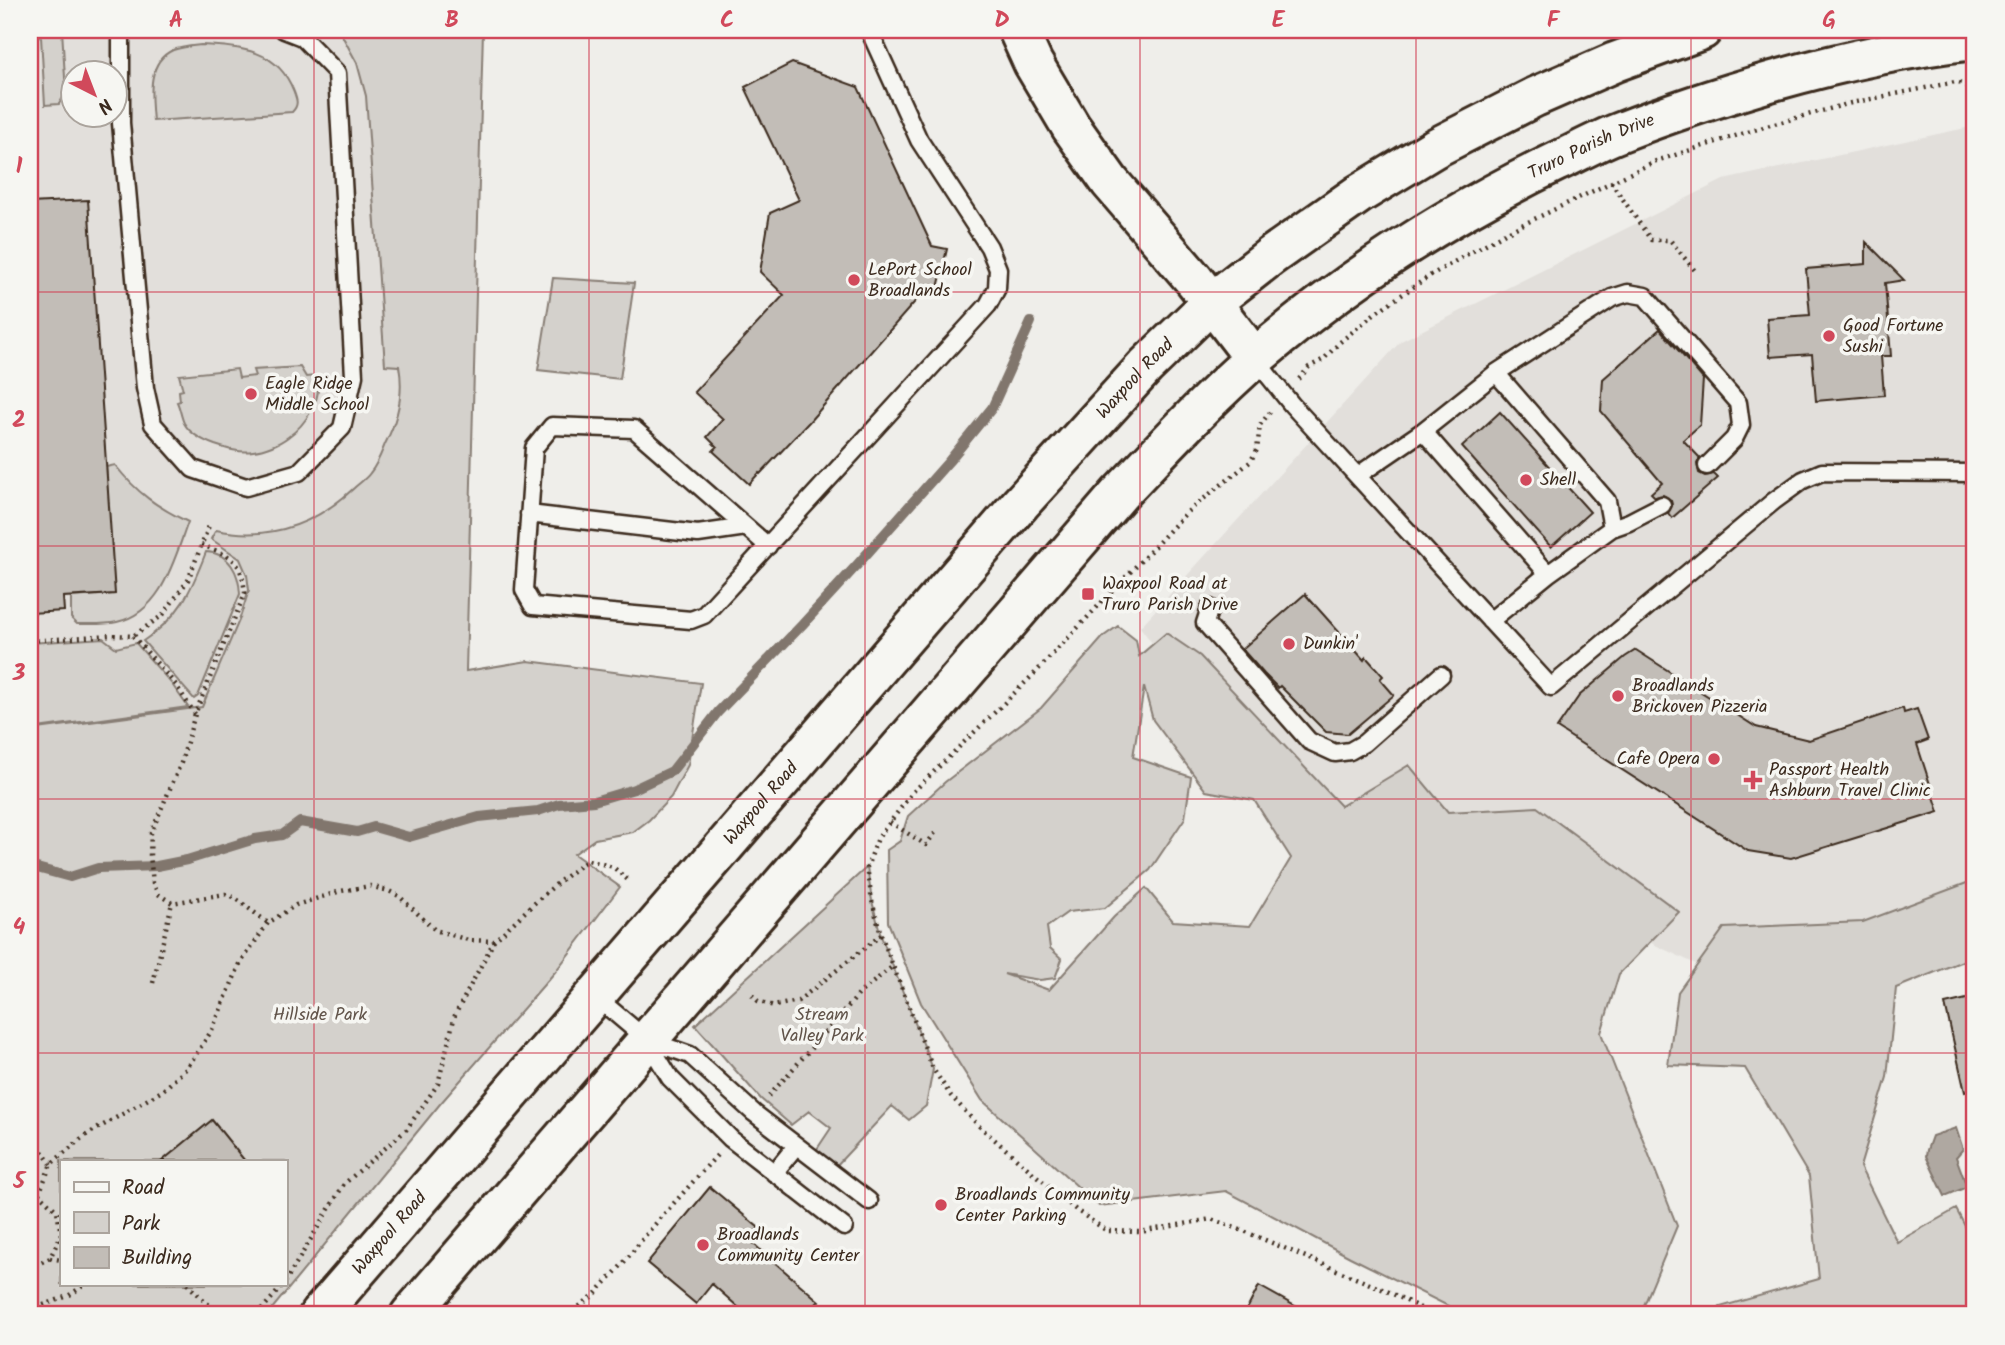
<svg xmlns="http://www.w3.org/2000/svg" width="2005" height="1345" font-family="Kalam,sans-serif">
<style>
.built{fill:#e2dfdb;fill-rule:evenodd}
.green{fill:#d4d1cc;stroke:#887e75;stroke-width:2;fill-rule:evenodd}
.water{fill:#afa8a1;stroke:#81766d;stroke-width:2}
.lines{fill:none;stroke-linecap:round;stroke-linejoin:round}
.stream{stroke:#81766d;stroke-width:10}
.building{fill:#c2bdb7;stroke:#3b2a1e;stroke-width:2}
.service-casing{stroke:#3b2a1e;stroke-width:21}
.tertiary-casing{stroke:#3b2a1e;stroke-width:44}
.path{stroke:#3b2a1e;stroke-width:4.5;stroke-dasharray:2 5;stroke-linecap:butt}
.service{stroke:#f6f6f2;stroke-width:16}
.tertiary{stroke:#f6f6f2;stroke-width:38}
.grid{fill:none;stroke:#d1495b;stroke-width:2;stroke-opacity:0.55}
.poi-dot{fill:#d1495b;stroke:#f6f6f2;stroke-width:2.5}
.labels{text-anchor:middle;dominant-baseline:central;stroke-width:7;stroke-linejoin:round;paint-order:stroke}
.street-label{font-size:18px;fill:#3b2a1e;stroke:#f6f6f2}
.poi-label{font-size:18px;fill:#3b2a1e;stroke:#f6f6f2;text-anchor:start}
.park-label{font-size:18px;fill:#61544a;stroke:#f6f6f2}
.neatline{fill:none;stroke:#d1495b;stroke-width:2.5}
.grid-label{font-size:23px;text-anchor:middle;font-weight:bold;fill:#d1495b}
</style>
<rect width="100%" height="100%" fill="#efeeea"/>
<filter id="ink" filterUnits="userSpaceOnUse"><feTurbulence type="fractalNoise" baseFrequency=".0143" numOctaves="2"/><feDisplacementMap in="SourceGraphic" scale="14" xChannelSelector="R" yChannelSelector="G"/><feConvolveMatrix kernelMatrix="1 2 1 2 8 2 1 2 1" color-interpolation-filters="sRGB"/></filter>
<g filter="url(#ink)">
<path class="built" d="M 30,30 L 483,30 L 466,672 L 30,730 ZM 74,74 L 116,74 L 116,116 L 74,116 Z
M 1975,126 L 1975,919 L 1762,995 L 1653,944 L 1503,840 L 1279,812 L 1140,627 L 1401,341 L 1723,180 Z"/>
<path class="green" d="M 30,30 L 62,30 L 66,93 L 59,104 L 45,105 L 41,37 L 30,38 Z
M 339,30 L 483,30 L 466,671 L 528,661 L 701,683 L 688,765 L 671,797 L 649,820 L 633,832 L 595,839 L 574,854 L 620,887 L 555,972 L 440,1104 L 267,1315 L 30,1315 L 30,730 L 202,707 L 240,618 L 249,590 L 247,575 L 240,559 L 211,539 L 216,530 C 269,541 315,525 354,488 C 359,483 366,479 370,473 C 377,465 381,454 385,444 C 397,421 404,393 399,366 L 385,365 L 366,96 L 357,63 ZM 61,1161 L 285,1161 L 285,1284 L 61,1284 Z
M 201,45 C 241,47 278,49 294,92 C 297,100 299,105 292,112 L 153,121 C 151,97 146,62 173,50 C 181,47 192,46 201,45 Z
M 553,278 L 634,283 L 620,379 L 538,370 Z
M 300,367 L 306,377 L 315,376 C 326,396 304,426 288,437 C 279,444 264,450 253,451 C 240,453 227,449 215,445 C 204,441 190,434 184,423 C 181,417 180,408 177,402 L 180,401 L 179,391 L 183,390 L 179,375 L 237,369 L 239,378 L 255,376 L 253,370 Z
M 115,465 C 137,493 157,507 188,522 C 174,560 162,612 117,622 C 104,625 90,624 77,624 L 71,618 L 71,597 L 114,594 L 106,467 Z
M 206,552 C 230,553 239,573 240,594 L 198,696 L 194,699 L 143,641 C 180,617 191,591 206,552 Z
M 1118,626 L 1136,640 L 1139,656 L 1166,633 L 1200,656 L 1341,806 L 1409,765 L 1448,812 L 1537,807 L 1679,912 L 1619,974 L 1601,1033 L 1677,1226 L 1640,1315 L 1466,1315 L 1350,1257 L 1226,1191 L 1099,1206 L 982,1100 L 921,1003 L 888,922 L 887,850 L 900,841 L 908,816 L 945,782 L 1041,708 L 1104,636 ZM 1144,687 L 1153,720 L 1206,791 L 1254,800 L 1291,858 L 1250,926 L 1173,921 L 1146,888 L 1114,917 L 1049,990 L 1004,974 L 1040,980 L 1055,978 L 1062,959 L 1050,948 L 1047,927 L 1068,912 L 1105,908 L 1150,870 L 1185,818 L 1191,777 L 1133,757 Z
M 103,638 L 116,648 L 136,643 L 171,683 L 188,707 L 30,729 L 30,643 Z
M 867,867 L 872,901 L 881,936 L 933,1069 L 926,1106 L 909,1120 L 892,1106 L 834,1168 L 815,1152 L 831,1128 L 809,1111 L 791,1125 L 761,1099 L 695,1025 Z
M 1972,881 L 1975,886 L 1975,956 L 1896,988 L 1887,1077 L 1860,1167 L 1897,1242 L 1956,1209 L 1975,1245 L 1975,1315 L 1714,1315 L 1720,1307 L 1819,1279 L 1809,1176 L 1745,1068 L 1668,1065 L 1678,992 L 1724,928 L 1863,922 Z"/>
<path class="water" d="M 1956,1128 L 1963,1149 L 1956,1157 L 1967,1187 L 1945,1196 L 1926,1156 L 1927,1150 L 1932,1136 Z"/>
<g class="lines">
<path class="stream" d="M 30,872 L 37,868 L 70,877 L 98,868 L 157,866 L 187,860 L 255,839 L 282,835 L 300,822 L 357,832 L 374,827 L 409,837 L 479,817 L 538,811 L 559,804 L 594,801 L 634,789 L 672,771 L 718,712 L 802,625 L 857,565 L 949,461 L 992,408 L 1031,322"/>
</g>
<path class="building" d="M 792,63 L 858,87 L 932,246 L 947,249 L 938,288 L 927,288 L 809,422 L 760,474 L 759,473 L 749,484 L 713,451 L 717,447 L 707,437 L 723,419 L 694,392 L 784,295 L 760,272 L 770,213 L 799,200 L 745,87 Z
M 88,200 L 115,594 L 63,597 L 64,611 L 30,613 L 30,203 Z
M 1866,242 L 1904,280 L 1885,283 L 1891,356 L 1881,356 L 1884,395 L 1816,401 L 1812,354 L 1770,357 L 1767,318 L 1810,315 L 1806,269 L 1866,264 Z
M 1660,329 L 1703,379 L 1700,425 L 1683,440 L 1700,458 L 1697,464 L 1699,473 L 1705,476 L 1714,474 L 1718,478 L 1672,518 L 1668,513 L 1672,506 L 1671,500 L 1663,495 L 1655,497 L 1651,493 L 1662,483 L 1601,411 L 1603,379 Z
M 1500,412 L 1590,512 L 1551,547 L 1462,447 Z
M 1305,594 L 1364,660 L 1366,657 L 1383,676 L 1380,679 L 1394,695 L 1348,734 L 1326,732 L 1280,686 L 1278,688 L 1264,674 L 1242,649 Z
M 1636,650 L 1756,727 L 1809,740 L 1903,708 L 1904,713 L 1917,709 L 1928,740 L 1917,744 L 1939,812 L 1791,858 L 1748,851 L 1557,728 L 1579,696 L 1625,657 Z
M 1975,997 L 1975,1090 L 1965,1092 L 1945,1004 Z
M 212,1120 L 245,1161 L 162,1161 Z
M 710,1187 L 759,1228 L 749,1240 L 819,1301 L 806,1315 L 747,1315 L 712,1284 L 696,1304 L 647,1263 Z
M 1259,1286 L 1311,1315 L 1244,1315 Z"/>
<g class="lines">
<defs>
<path id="service" d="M 121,30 L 121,123 L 145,388 L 153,424 L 193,469 L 246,487 L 299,472 L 342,428 L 354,376 L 337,73 L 302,37 L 284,30
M 1255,359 L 1292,405 L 1551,687 L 1774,501 L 1803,480 L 1822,472 L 1975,473
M 1496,373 L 1607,501 L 1612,528
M 1423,431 L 1496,373 L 1612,298 L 1628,293 L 1645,296 L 1738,403 L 1741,425 L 1734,439 L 1707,466
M 1357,476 L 1423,431 L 1548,574 L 1612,528 L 1629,522 L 1662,505
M 529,514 L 698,534 L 746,527
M 768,546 L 634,429 L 552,426 L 534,448 L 524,590 L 533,606 L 691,620 L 704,615 L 988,305 L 997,288 L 998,269 L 989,247 L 919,140 L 869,30
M 1210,608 L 1205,623 L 1309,741 L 1335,753 L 1350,751 L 1364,743 L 1441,675
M 1490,621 L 1548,574
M 595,996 L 647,1040 L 670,1078 L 731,1139 L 844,1227
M 647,1040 L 690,1055 L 754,1113 L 869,1201
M 774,1173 L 796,1146"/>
<g id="tertiary">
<path d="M 1018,30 L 1033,63 L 1071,127 L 1110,182 L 1195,281 L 1255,359"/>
<path id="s1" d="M 319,1315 L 1021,503 L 1146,366 L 1211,303 L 1271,256 L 1359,194 L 1435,148 L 1535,97 L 1615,62 L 1702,30"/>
<path id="s2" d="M 410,1315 L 1120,493 C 1164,447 1207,400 1255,358 C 1346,280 1448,214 1556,162 C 1576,153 1597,141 1618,133 C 1669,113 1721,96 1773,81 C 1840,62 1906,47 1975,40"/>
</g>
</defs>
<use href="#service" class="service-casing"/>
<use href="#tertiary" class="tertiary-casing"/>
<path class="path" d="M 1611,182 L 1651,240 L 1670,240 L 1696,272
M 1299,379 L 1309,367 L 1324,359 L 1339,343 L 1375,313 L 1431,275 L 1505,233 L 1656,161 L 1767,126 L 1851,103 L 1955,82 L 1969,86 L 1975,85
M 1270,412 L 1260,425 L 1257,450 L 1250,462 L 1187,512 L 1035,673 L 913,792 L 878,838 L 867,867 L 872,901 L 881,935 L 933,1069 L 951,1096 L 979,1126 L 1076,1210 L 1107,1231 L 1140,1232 L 1211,1219 L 1246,1232 L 1389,1292 L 1434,1315
M 201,545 C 232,556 241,558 245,593 L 195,714 L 181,763 L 151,833 L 150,855 L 153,883 L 158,894 L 172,903 L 225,894 L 234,897 L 268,923
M 133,636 L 176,685 L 195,714
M 30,641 L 111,635 L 133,636 L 163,615 L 188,580 L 210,523
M 890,822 L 926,845 L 935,833
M 153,983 L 172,903
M 752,995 L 758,1001 L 774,1006 L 798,1001 L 881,935
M 769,1096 L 861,992 L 893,966
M 30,1134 L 51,1164
M 30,1193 L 39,1194 L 57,1211 L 61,1235 L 50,1258 L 30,1268
M 39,1194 L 51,1164 L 83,1137 L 162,1091 L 187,1068 L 212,1030 L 240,964 L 268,923 L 296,905 L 341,891 L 370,886 L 389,891 L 399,896 L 435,930 L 468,940 L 494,941 C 524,913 553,884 588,860 L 613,867 L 629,881
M 50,1258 L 61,1260
M 285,1282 L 344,1184 L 406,1130 L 438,1084 L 455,1015 L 494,941
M 187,1284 L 220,1315
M 30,1310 L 68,1296 L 86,1284
M 257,1315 L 284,1284
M 568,1315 L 594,1295 L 621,1266 L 649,1231 L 717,1155"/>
<use href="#service" class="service"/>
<use href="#tertiary" class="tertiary"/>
</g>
</g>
<path class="grid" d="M 314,30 L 314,1315M 589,30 L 589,1315M 865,30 L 865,1315M 1140,30 L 1140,1315M 1416,30 L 1416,1315M 1691,30 L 1691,1315M 30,292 L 1975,292M 30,546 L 1975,546M 30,799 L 1975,799M 30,1053 L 1975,1053"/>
<g class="poi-dot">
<circle cx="854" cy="280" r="7"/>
<circle cx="1829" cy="336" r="7"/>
<circle cx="251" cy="394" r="7"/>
<circle cx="1526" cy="480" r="7"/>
<rect x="1081" y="587" width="14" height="14" rx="3.5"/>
<circle cx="1289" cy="644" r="7"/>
<circle cx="1618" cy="696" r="7"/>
<circle cx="1714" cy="759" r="7"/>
<path d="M1749.5 769.5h7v7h7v7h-7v7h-7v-7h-7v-7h7z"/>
<circle cx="941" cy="1205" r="7"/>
<circle cx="703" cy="1245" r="7"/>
</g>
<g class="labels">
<g class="street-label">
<text stroke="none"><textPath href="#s2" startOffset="1676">Truro Parish Drive</textPath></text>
<text stroke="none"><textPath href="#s1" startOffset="1242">Waxpool Road</textPath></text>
<text stroke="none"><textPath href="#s1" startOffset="676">Waxpool Road</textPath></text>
<text stroke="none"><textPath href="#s1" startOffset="108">Waxpool Road</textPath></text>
</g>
<g class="poi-label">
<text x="868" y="270">LePort School<tspan x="868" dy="21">Broadlands</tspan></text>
<text x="1843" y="326">Good Fortune<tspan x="1843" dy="21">Sushi</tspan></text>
<text x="265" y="384">Eagle Ridge<tspan x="265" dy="21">Middle School</tspan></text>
<text x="1540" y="480">Shell</text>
<text x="1102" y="584">Waxpool Road at<tspan x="1102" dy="21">Truro Parish Drive</tspan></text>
<text x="1303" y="644">Dunkin'</text>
<text x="1632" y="686">Broadlands<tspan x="1632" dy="21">Brickoven Pizzeria</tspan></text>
<text x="1700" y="759" text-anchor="end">Cafe Opera</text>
<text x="1769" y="770">Passport Health<tspan x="1769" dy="21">Ashburn Travel Clinic</tspan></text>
<text x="955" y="1195">Broadlands Community<tspan x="955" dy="21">Center Parking</tspan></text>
<text x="717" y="1235">Broadlands<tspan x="717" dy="21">Community Center</tspan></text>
</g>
<g class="park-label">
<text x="320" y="1015">Hillside Park</text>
<text x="822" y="1015">Stream<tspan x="822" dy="21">Valley Park</tspan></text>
</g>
</g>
<rect width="2005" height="1345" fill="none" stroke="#f6f6f2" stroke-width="77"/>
<rect x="60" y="1160" width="228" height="126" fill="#f6f6f2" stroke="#aba49d" stroke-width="2"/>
<rect x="74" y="1182" width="35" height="10" fill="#f6f6f2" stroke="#aba49d" stroke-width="2"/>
<text x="122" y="1194" font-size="21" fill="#3b2a1e">Road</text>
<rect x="74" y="1212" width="35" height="21" fill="#d4d1cc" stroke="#aba49d" stroke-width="2"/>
<text x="122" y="1230" font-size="21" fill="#3b2a1e">Park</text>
<rect x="74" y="1247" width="35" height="21" fill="#c2bdb7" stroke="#aba49d" stroke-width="2"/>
<text x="122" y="1264" font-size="21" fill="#3b2a1e">Building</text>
<g transform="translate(94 94) rotate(138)"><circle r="33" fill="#f6f6f2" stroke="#aba49d" stroke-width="2"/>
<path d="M0-5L12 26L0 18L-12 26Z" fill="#d1495b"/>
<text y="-10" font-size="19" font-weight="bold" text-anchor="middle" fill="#3b2a1e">N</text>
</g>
<rect x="38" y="38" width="1928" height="1268" class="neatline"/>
<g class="grid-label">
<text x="176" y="27">A</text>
<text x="452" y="27">B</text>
<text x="727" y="27">C</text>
<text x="1002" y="27">D</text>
<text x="1278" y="27">E</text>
<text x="1553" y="27">F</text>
<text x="1829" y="27">G</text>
<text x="19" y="173">1</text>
<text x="19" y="427">2</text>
<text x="19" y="680">3</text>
<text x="19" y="934">4</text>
<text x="19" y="1188">5</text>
</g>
</svg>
